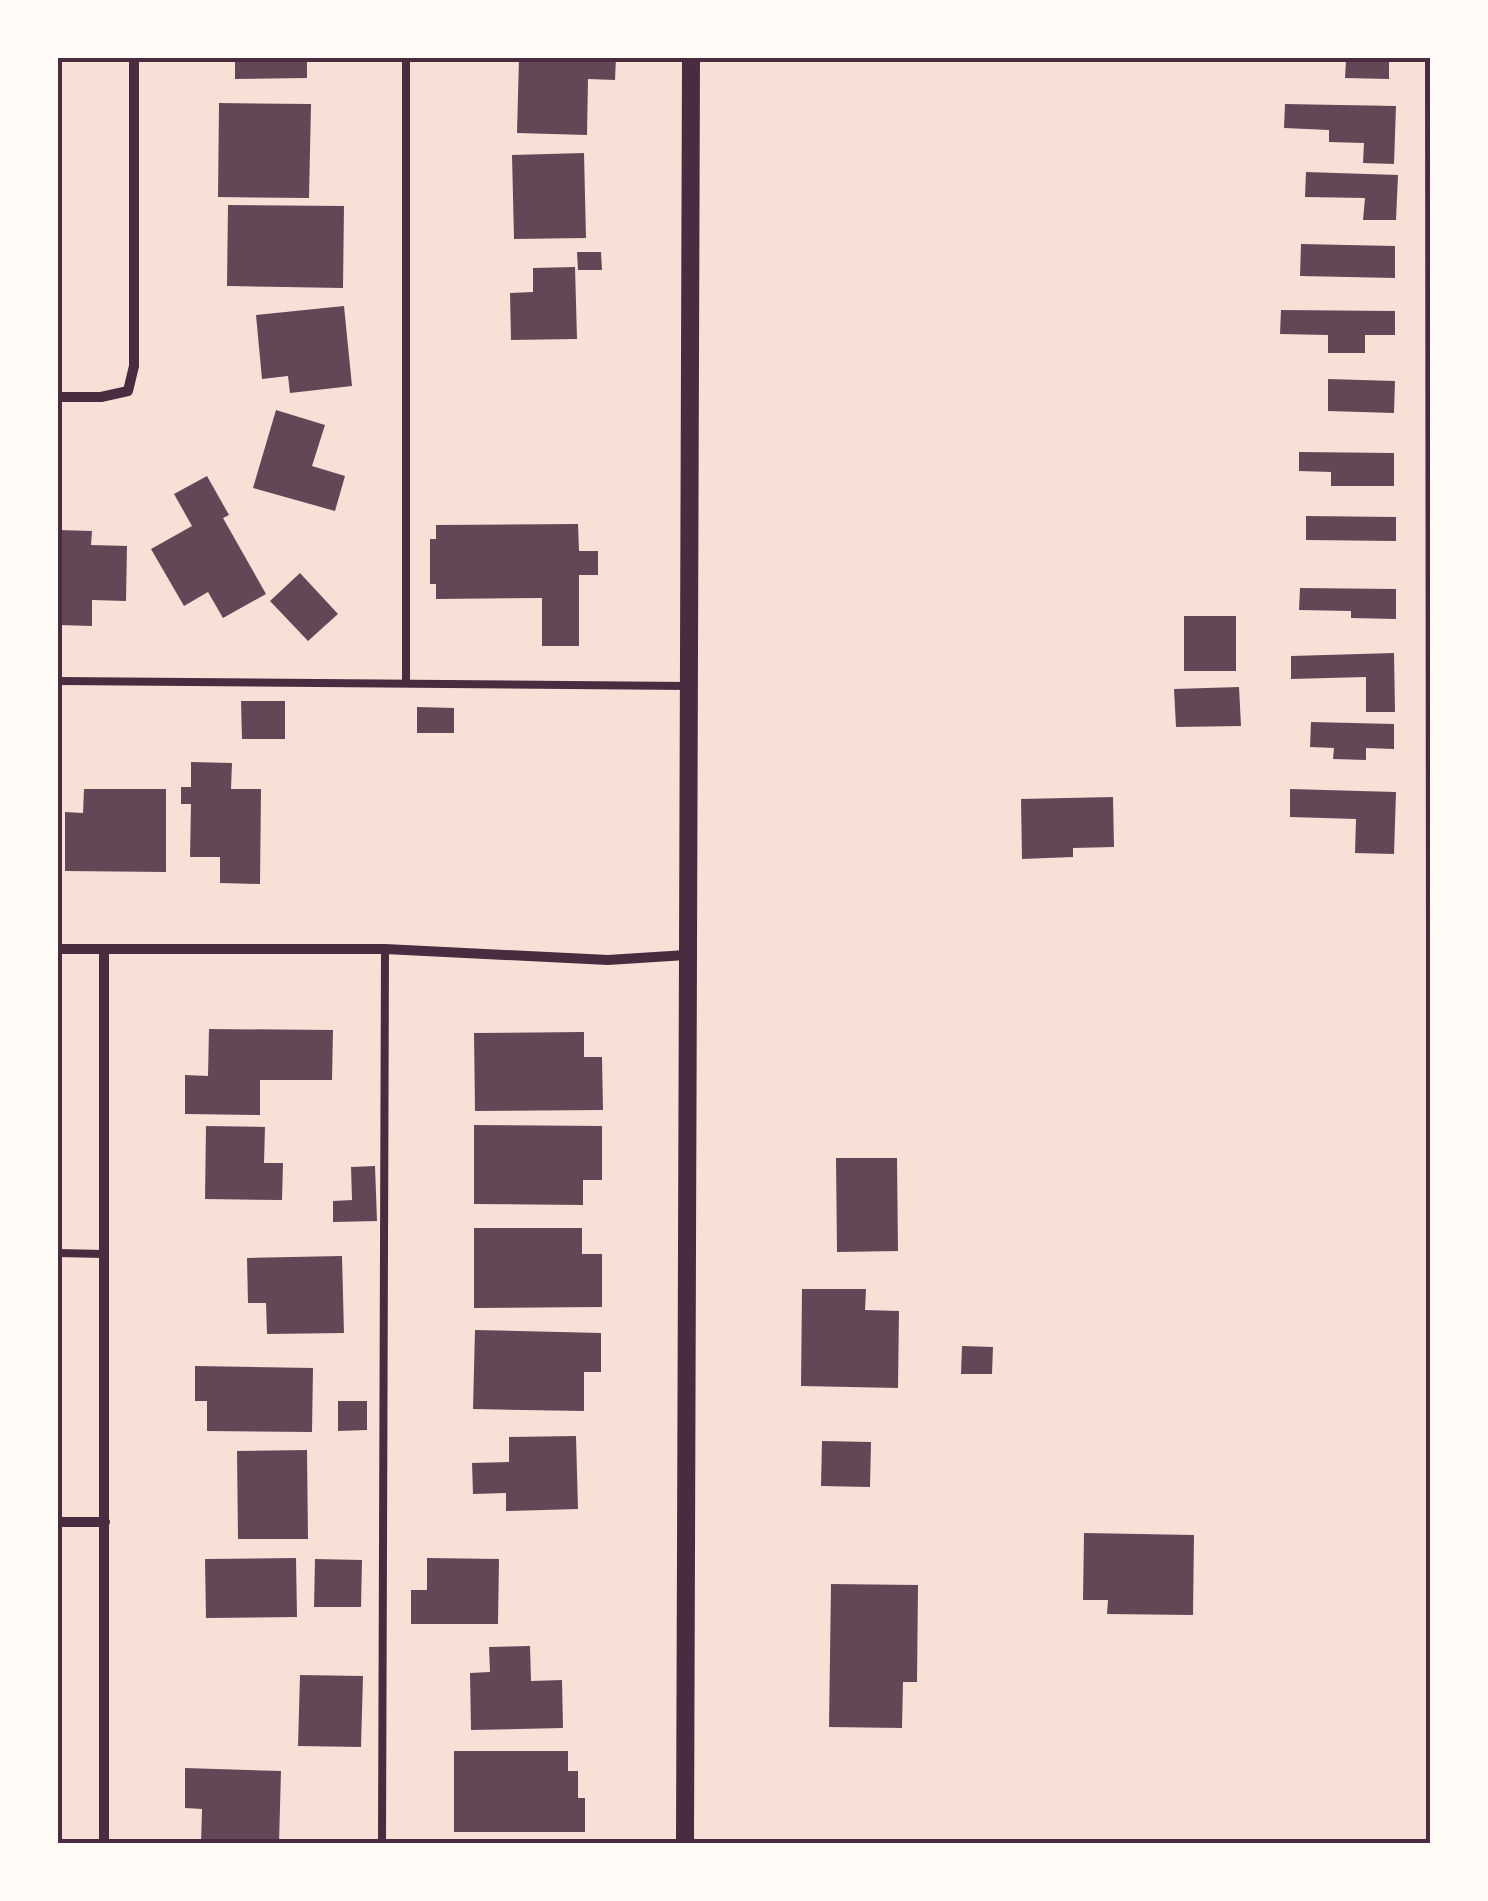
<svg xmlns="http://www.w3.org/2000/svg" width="1488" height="1901" font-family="Lato,sans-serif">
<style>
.building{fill:#644757}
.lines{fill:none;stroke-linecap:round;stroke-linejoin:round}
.service{stroke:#4a2c40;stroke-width:8}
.minor{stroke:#4a2c40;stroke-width:10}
.tertiary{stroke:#4a2c40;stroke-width:18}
.neatline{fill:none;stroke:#4a2c40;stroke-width:4}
</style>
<rect width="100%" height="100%" fill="#f7e1d7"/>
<path class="building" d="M 235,58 L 307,58 L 307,78 L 235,79 Z
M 519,58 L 616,58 L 615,80 L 588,79 L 587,135 L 517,133 Z
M 1335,58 L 1389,58 L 1389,79 L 1345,78 L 1346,61 Z
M 219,103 L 311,104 L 309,198 L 218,197 Z
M 1285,104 L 1396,106 L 1394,164 L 1363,163 L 1364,143 L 1329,142 L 1329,130 L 1284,128 Z
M 584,153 L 586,238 L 514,239 L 512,155 Z
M 1306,172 L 1398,175 L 1396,220 L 1363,220 L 1365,198 L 1305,197 Z
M 228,205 L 344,206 L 343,288 L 227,286 Z
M 1301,244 L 1395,246 L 1395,278 L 1300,276 Z
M 577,252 L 601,252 L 602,270 L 578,270 Z
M 575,267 L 577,339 L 511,340 L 510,293 L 533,292 L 533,268 Z
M 344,306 L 352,386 L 290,393 L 288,376 L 262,379 L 256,315 Z
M 1281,310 L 1395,311 L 1395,335 L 1365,335 L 1365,353 L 1328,353 L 1328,335 L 1280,334 Z
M 1328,379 L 1395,381 L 1394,413 L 1328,411 Z
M 276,410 L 325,425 L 312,466 L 345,476 L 335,511 L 253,488 Z
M 1299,452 L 1394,453 L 1394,486 L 1331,486 L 1331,472 L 1299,471 Z
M 207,476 L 229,515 L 223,518 L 266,594 L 223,618 L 208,592 L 184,606 L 151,549 L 192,526 L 174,494 Z
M 1306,516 L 1396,517 L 1396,541 L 1306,540 Z
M 578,524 L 579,551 L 598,551 L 598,575 L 579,575 L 579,646 L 542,646 L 542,598 L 436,599 L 436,584 L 430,584 L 430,539 L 436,539 L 436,525 Z
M 58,530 L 92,531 L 91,545 L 127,546 L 126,601 L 92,600 L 92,626 L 58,625 Z
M 300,573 L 338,614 L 308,641 L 270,601 Z
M 1300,588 L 1396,589 L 1396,619 L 1351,618 L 1351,611 L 1299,610 Z
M 1184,616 L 1236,616 L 1236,671 L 1184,671 Z
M 1394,653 L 1395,712 L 1366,712 L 1366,677 L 1291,679 L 1291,656 Z
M 1239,687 L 1241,726 L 1176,727 L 1174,689 Z
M 241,701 L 285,701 L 285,739 L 242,739 Z
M 417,707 L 454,708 L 454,733 L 417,733 Z
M 1311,722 L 1394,724 L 1394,749 L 1366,748 L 1366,760 L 1333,759 L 1334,748 L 1310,747 Z
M 191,762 L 232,763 L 231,789 L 261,789 L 260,884 L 220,883 L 220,857 L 190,857 L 191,804 L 181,804 L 181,787 L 191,787 Z
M 84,789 L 166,789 L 166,872 L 65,871 L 65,812 L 83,813 Z
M 1290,789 L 1396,792 L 1394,854 L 1355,853 L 1356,819 L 1290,817 Z
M 1113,797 L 1114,847 L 1073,848 L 1073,857 L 1022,859 L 1021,799 Z
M 209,1029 L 333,1030 L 332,1080 L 260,1080 L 260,1115 L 185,1114 L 185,1075 L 208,1076 Z
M 584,1032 L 584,1057 L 602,1057 L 603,1110 L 475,1111 L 474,1033 Z
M 474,1125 L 602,1126 L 602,1180 L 583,1180 L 583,1205 L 474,1204 Z
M 206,1126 L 265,1127 L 264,1163 L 283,1163 L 282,1200 L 205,1199 Z
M 836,1158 L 897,1158 L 898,1251 L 837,1252 Z
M 375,1166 L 377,1221 L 333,1222 L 333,1201 L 352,1200 L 351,1167 Z
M 474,1228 L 582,1228 L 582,1254 L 602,1254 L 602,1307 L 474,1308 Z
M 342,1256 L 344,1333 L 267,1334 L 266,1303 L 248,1303 L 247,1258 Z
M 802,1289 L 866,1289 L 865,1310 L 899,1311 L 898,1388 L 801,1386 Z
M 475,1330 L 601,1333 L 601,1372 L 584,1372 L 584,1411 L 473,1409 Z
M 962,1346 L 993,1347 L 992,1374 L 961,1374 Z
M 195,1366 L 313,1368 L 312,1432 L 207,1431 L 207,1401 L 195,1401 Z
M 338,1401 L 367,1401 L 367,1430 L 338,1431 Z
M 576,1436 L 578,1509 L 506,1511 L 506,1493 L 473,1494 L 472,1463 L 509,1462 L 509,1437 Z
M 822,1441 L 871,1442 L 870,1487 L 821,1486 Z
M 307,1450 L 308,1539 L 238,1539 L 237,1451 Z
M 1084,1533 L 1194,1535 L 1193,1615 L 1107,1614 L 1108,1600 L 1083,1600 Z
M 296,1558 L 297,1617 L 206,1618 L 205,1559 Z
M 427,1558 L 499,1559 L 498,1624 L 411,1624 L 411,1590 L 427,1590 Z
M 315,1559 L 362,1560 L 361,1607 L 314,1607 Z
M 831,1584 L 918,1585 L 917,1682 L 903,1682 L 902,1728 L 829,1727 Z
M 530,1646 L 531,1681 L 562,1680 L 563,1728 L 471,1730 L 470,1673 L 490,1672 L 489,1647 Z
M 300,1675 L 363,1676 L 361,1747 L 298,1746 Z
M 454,1751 L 568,1751 L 568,1771 L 578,1771 L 578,1798 L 585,1798 L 585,1832 L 454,1832 Z
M 185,1768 L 281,1771 L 279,1844 L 201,1844 L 202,1809 L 185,1808 Z"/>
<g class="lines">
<path class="service" d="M 406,58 L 406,682
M 1429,58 L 1430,936
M 58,681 L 689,686
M 58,1253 L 104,1254
M 382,1844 L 385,949"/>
<path class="minor" d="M 58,397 L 101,397 L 128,391 L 134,366 L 134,58
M 58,949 L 385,949 L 608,960 L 686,955
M 104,950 L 104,1844
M 58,1522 L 105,1522"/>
<path class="tertiary" d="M 685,1844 L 691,58"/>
</g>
<rect width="1488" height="1901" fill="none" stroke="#fffaf5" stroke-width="120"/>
<rect x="60" y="60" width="1368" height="1781" class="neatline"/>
</svg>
